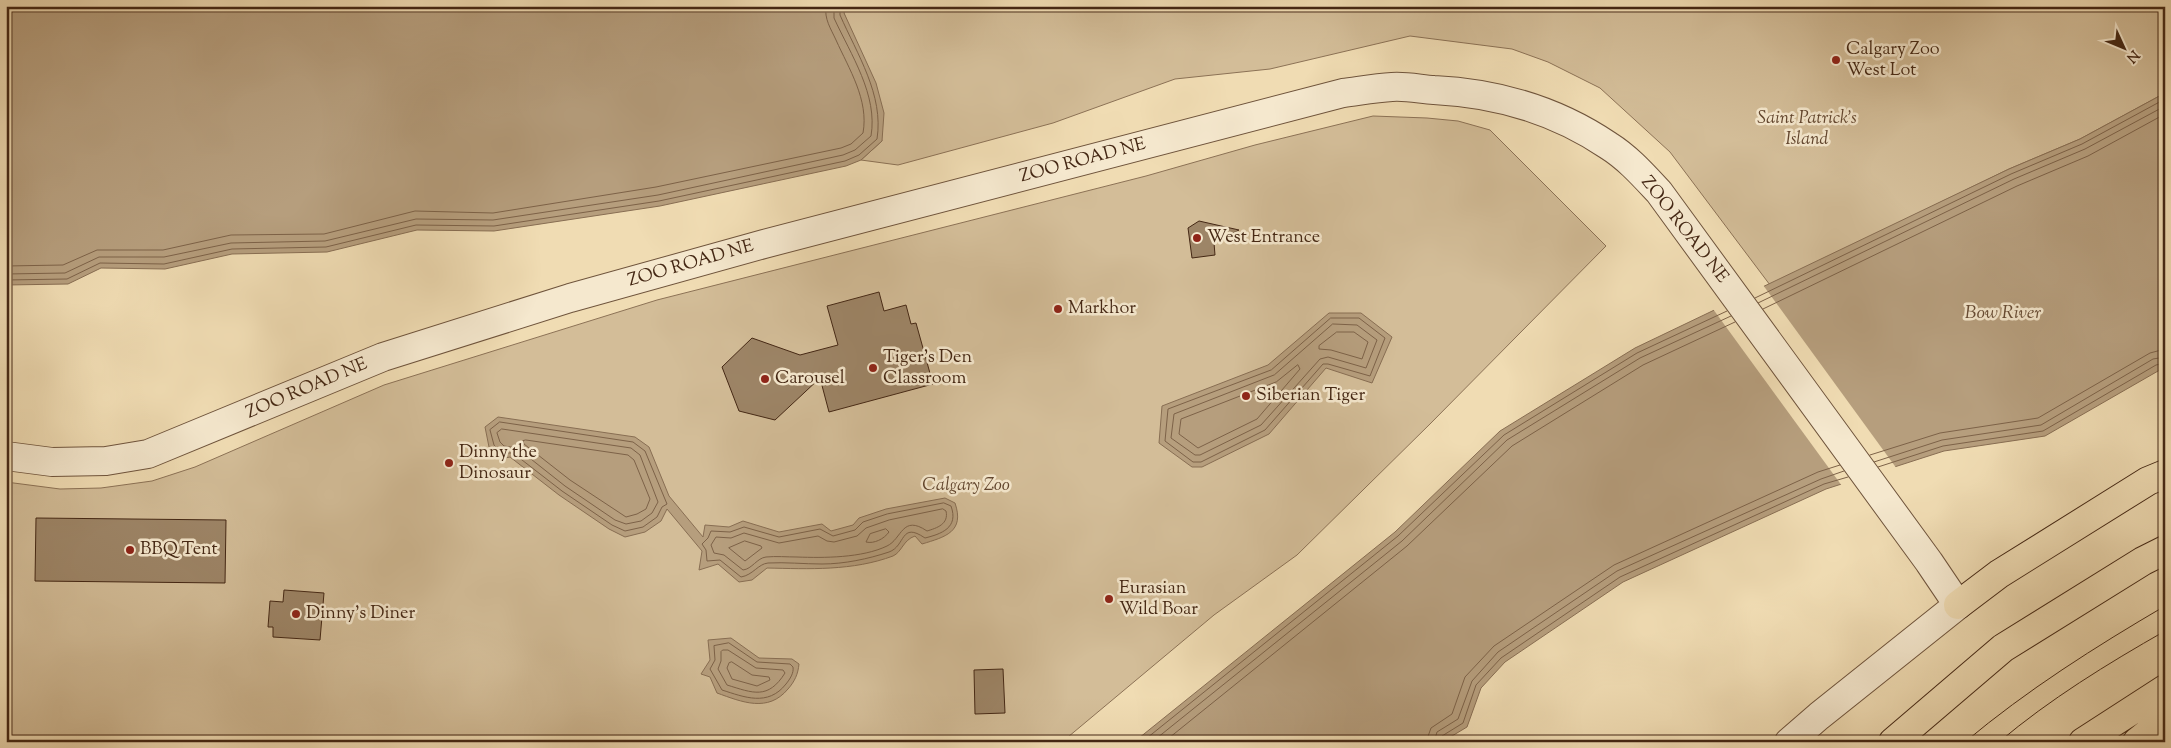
<svg xmlns="http://www.w3.org/2000/svg" width="2171" height="748" font-family="'Sorts Mill Goudy',serif">
<style>
.green{fill:#d3bd98;stroke:#8c7256}
.water{fill:#b69e7d;stroke:#886e53}
.pier{fill:#f0dcb3}
.lines{fill:none;stroke-linecap:round;stroke-linejoin:round}
.shore{stroke:#7d6248;stroke-width:1}
.building{fill:#9d8567;stroke:#442714}
.tertiary-casing{stroke:#6f543c;stroke-width:30}
.trunk-casing{stroke:#442714;stroke-width:30}
.tertiary{stroke:#f5e8ce;stroke-width:28}
.trunk{stroke:#f0dcb3;stroke-width:28}
.tram{stroke:#442714;stroke-width:1}
.poi-dot{fill:#8f2418;stroke:#f5e8ce;stroke-width:2}
.labels{text-anchor:middle;dominant-baseline:central;stroke-width:5;stroke-linejoin:round;paint-order:stroke}
.poi-label{font-size:18px;fill:#442714;stroke:#f5e8ce;text-anchor:start}
.park-label{font-size:18px;font-style:italic;fill:#61452e;stroke:#f5e8ce}
.street-label{font-size:18px;fill:#442714;stroke:#f5e8ce}
.water-label{font-size:19px;font-style:italic;fill:#664b34;stroke:#f5e8ce}
</style>
<rect width="100%" height="100%" fill="#f0dcb3"/>
<filter id="stains"><feTurbulence type="fractalNoise" baseFrequency=".004" numOctaves="4"/><feColorMatrix values="0 0 0 0 .2 0 0 0 0 .09 0 0 0 0 .02 0 0 0 .5 -.17"/></filter>
<radialGradient id="worn" r=".72"><stop offset=".6" stop-color="#630" stop-opacity="0"/><stop offset="1" stop-color="#630" stop-opacity=".3"/></radialGradient>
<path class="green" d="M 845,6 L 2165,6 L 2165,93 L 2080,139 L 2009,169 L 1770,285 L 1670,152 L 1600,88 L 1548,62 L 1512,49 L 1410,36 L 1270,69 L 1175,79 L 1053,123 L 898,165 L 861,160 L 882,141 L 844,13 Z
M 1373,116 L 1427,118 L 1458,121 L 1490,130 L 1606,246 L 1430,424 L 1297,555 L 1214,615 L 1062,742 L 6,742 L 6,482 L 60,489 L 101,488 L 152,481 L 195,467 L 384,385 L 657,300 L 1146,176 L 1255,145 Z"/>
<path class="water" d="M 6,6 L 845,6 L 844,13 L 876,83 L 884,113 L 882,141 L 861,160 L 846,166 L 660,206 L 494,231 L 417,230 L 327,252 L 232,254 L 165,269 L 101,268 L 68,284 L 6,285 Z
M 2165,93 L 2165,367 L 2045,436 L 1944,451 L 1826,489 L 1623,582 L 1505,662 L 1481,688 L 1467,727 L 1442,742 L 1134,742 L 1395,532 L 1500,431 L 1635,348 L 2009,169 L 2080,139 Z
M 1329,313 L 1361,313 L 1392,337 L 1372,383 L 1326,368 L 1269,434 L 1202,467 L 1192,467 L 1159,443 L 1162,406 L 1268,365 Z
M 498,417 L 635,437 L 649,447 L 669,496 L 703,537 L 705,525 L 729,527 L 743,521 L 779,532 L 822,524 L 831,531 L 853,525 L 859,518 L 886,509 L 945,498 L 955,503 C 965,532 945,537 922,544 L 915,536 C 903,540 902,552 893,556 C 853,571 809,569 767,568 L 752,580 L 739,582 L 718,564 L 699,570 L 702,551 L 667,509 L 661,521 L 645,532 L 625,537 L 609,529 L 559,495 L 510,457 L 500,459 L 489,447 L 485,427 Z
M 731,638 L 759,658 L 792,659 L 799,664 C 798,674 795,681 788,689 C 768,713 742,702 717,693 L 710,677 L 701,674 L 710,660 L 708,640 Z"/>
<path class="pier" d="M 1763,285 L 1897,469 L 1842,486 L 1713,309 Z"/>
<g class="lines">
<path class="shore" d="M 6,266 L 63,265 L 97,250 L 163,250 L 231,235 L 324,234 L 415,211 L 493,213 L 656,187 L 841,148 L 851,144 L 863,133 C 869,100 849,69 836,40 C 831,29 824,19 826,6
M 6,274 L 65,273 L 99,257 L 164,257 L 231,243 L 325,241 L 416,219 L 493,220 L 658,195 L 843,155 L 855,150 L 871,136 C 878,95 851,55 834,18 L 834,6
M 6,280 L 67,279 L 100,263 L 164,264 L 232,249 L 326,247 L 416,225 L 494,226 L 659,201 L 845,161 L 859,155 L 877,139 C 884,95 857,54 840,15 L 840,6
M 1755,298 L 2011,174 L 2082,144 L 2165,99
M 1758,303 L 2014,179 L 2085,149 L 2165,106
M 1763,309 L 2017,186 L 2088,156 L 2165,114
M 1331,318 L 1359,318 L 1385,338 L 1370,376 L 1328,364 L 1323,364 L 1265,430 L 1201,462 L 1193,462 L 1165,441 L 1168,409 L 1271,370 Z
M 1333,324 L 1357,325 L 1377,340 L 1366,368 L 1328,357 L 1320,359 L 1261,425 L 1200,455 L 1195,455 L 1171,438 L 1174,414 L 1274,375 Z
M 1337,332 L 1354,332 L 1368,342 L 1362,359 L 1331,350 L 1319,349 L 1319,346 Z
M 1298,365 L 1300,369 L 1257,419 L 1198,448 L 1179,434 L 1181,419 L 1276,382 Z
M 500,422 L 633,442 L 645,451 L 667,504 L 662,507 L 657,517 L 643,527 L 625,531 L 612,525 L 562,491 L 513,453 L 501,453 L 494,445 L 490,430 Z
M 502,429 L 631,448 L 640,455 L 658,502 L 652,513 L 641,521 L 626,524 L 615,520 L 565,486 L 517,448 L 504,446 L 500,442 L 497,433 Z
M 526,440 L 628,455 L 634,460 L 650,499 L 646,509 L 637,514 L 626,517 L 570,480 L 524,444 L 523,441 Z
M 1870,455 L 1940,433 L 2038,418 L 2150,353 L 2165,349
M 1874,462 L 1942,440 L 2041,425 L 2153,359 L 2165,357
M 1878,467 L 1943,446 L 2043,431 L 2156,365 L 2165,363
M 944,503 L 951,506 C 959,528 941,534 925,538 C 900,521 906,546 889,552 C 868,559 844,564 822,564 C 804,564 785,562 768,563 C 758,564 753,575 741,577 L 720,560 L 707,561 L 706,550 L 702,544 L 708,538 L 711,531 L 730,532 L 744,527 L 779,537 L 820,529 L 833,536 L 855,530 L 863,522 L 887,514 Z
M 943,509 L 946,511 C 949,524 937,528 927,531 C 902,514 902,539 887,546 C 862,558 824,558 797,557 C 787,557 776,556 766,557 C 757,558 752,569 743,570 L 724,555 L 714,553 L 711,545 L 716,537 L 731,538 L 744,533 L 779,543 L 818,536 L 827,541 L 834,542 L 857,536 L 866,528 L 889,520 Z
M 886,529 L 889,532 C 884,539 874,544 866,542 L 870,534 Z
M 745,541 L 761,546 L 762,548 L 745,561 L 729,548 Z
M 729,643 L 757,662 L 790,664 L 793,667 C 794,673 790,679 786,684 C 768,707 744,697 722,690 L 710,669 L 715,660 L 714,646 Z
M 723,650 L 728,650 L 756,668 L 783,670 L 785,673 C 768,700 753,693 727,685 L 718,669 L 721,661 L 721,652 Z
M 732,662 L 752,675 L 769,677 L 770,680 L 757,686 L 732,679 L 727,668 L 729,663 Z
M 1142,742 L 1398,536 L 1504,435 L 1637,353 L 1727,311
M 1152,742 L 1402,541 L 1507,440 L 1640,358 L 1731,316
M 1164,742 L 1407,546 L 1512,446 L 1643,365 L 1735,322
M 1426,742 L 1431,728 L 1452,714 L 1465,677 L 1494,646 L 1614,565 L 1818,472 L 1840,465
M 1434,742 L 1437,732 L 1458,719 L 1472,681 L 1498,652 L 1617,571 L 1821,479 L 1844,471
M 1440,742 L 1442,736 L 1463,723 L 1476,685 L 1501,658 L 1620,577 L 1824,484 L 1848,477"/>
</g>
<path class="building" d="M 1199,221 L 1239,230 L 1214,243 L 1215,255 L 1192,258 L 1188,228 Z
M 879,292 L 884,311 L 906,305 L 911,324 L 916,323 L 933,384 L 829,412 L 820,378 L 775,420 L 739,411 L 722,367 L 752,338 L 800,355 L 838,345 L 827,306 Z
M 36,518 L 226,520 L 225,583 L 35,581 Z
M 284,590 L 324,593 L 320,640 L 273,637 L 273,627 L 268,627 L 270,601 L 283,602 Z
M 1003,669 L 1005,713 L 975,714 L 974,670 Z"/>
<g class="lines">
<defs>
<path id="tertiary" d="M 6,456 L 52,462 L 106,461 L 148,454 L 383,357 L 570,298 L 764,244 L 1343,93 C 1359,91 1376,88 1392,87 C 1406,86 1420,89 1434,90 C 1497,93 1556,110 1609,146 C 1628,158 1643,175 1659,192 L 1929,562 L 1958,605 L 1819,716 L 1789,742"/>
<path id="trunk" d="M 1958,605 L 1999,574 L 2148,481 L 2165,474
M 1893,742 L 2003,648 L 2143,561 L 2165,550
M 2083,742 L 2165,689
M 2137,742 L 2152,730 L 2165,709"/>
</defs>
<use href="#tertiary" class="tertiary-casing"/>
<use href="#trunk" class="trunk-casing"/>
<use href="#tertiary" class="tertiary"/>
<use href="#trunk" class="trunk"/>
<path class="tram" d="M 1965,742 C 2027,690 2095,647 2165,606
M 1999,742 C 2050,699 2107,664 2165,631"/>
</g>
<g class="poi-dot">
<circle cx="1836" cy="60" r="5"/>
<circle cx="1197" cy="238" r="5"/>
<circle cx="1058" cy="309" r="5"/>
<circle cx="873" cy="368" r="5"/>
<circle cx="765" cy="379" r="5"/>
<circle cx="1246" cy="396" r="5"/>
<circle cx="449" cy="463" r="5"/>
<circle cx="130" cy="550" r="5"/>
<circle cx="1109" cy="599" r="5"/>
<circle cx="296" cy="614" r="5"/>
</g>
<g class="labels">
<g class="poi-label">
<text x="1846" y="50">Calgary Zoo<tspan x="1846" dy="21">West Lot</tspan></text>
<text x="1207" y="238">West Entrance</text>
<text x="1068" y="309">Markhor</text>
<text x="883" y="358">Tiger's Den<tspan x="883" dy="21">Classroom</tspan></text>
<text x="775" y="379">Carousel</text>
<text x="1256" y="396">Siberian Tiger</text>
<text x="459" y="453">Dinny the<tspan x="459" dy="21">Dinosaur</tspan></text>
<text x="140" y="550">BBQ Tent</text>
<text x="1119" y="589">Eurasian<tspan x="1119" dy="21">Wild Boar</tspan></text>
<text x="306" y="614">Dinny's Diner</text>
</g>
<g class="park-label">
<text x="1807" y="119">Saint Patrick's<tspan x="1807" dy="21">Island</tspan></text>
<text x="966" y="486">Calgary Zoo</text>
</g>
<g class="street-label">
<text transform="translate(1083 161) rotate(-15)">ZOO ROAD NE</text>
<text transform="translate(1684 230) rotate(52)">ZOO ROAD NE</text>
<text transform="translate(691 264) rotate(-16)">ZOO ROAD NE</text>
<text transform="translate(307 389) rotate(-23)">ZOO ROAD NE</text>
</g>
<g class="water-label">
<text x="2003" y="313">Bow River</text>
</g>
</g>
<rect width="2171" height="748" fill="none" stroke="#f0dcb3" stroke-width="25"/>
<rect x="8" y="8" width="2156" height="733" fill="none" stroke="#442714" stroke-width="2.5"/>
<rect x="12" y="12" width="2146" height="723" fill="none" stroke="#442714"/>
<g transform="translate(2124 48) rotate(134)" stroke="#f5e8ce" stroke-width="4" paint-order="stroke">
<path d="M0-4L9 19L0 12L-9 19Z" fill="#442714"/>
<text y="-8" font-size="14" font-weight="bold" text-anchor="middle" fill="#442714">N</text>
</g>
<rect width="100%" height="100%" filter="url(#stains)"/>
<rect width="100%" height="100%" fill="url(#worn)"/>
</svg>
